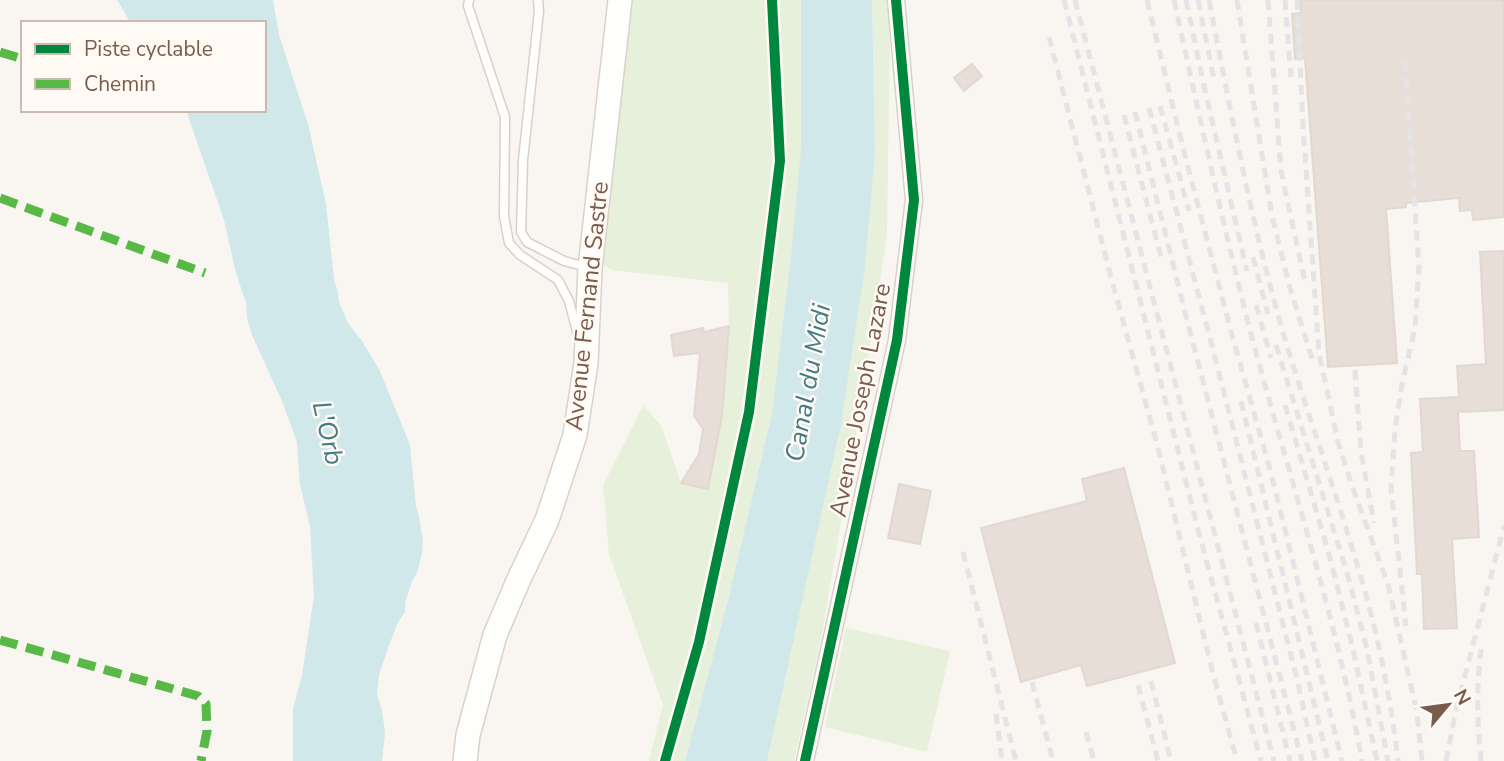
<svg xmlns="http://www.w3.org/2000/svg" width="1504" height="761" font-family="'Nunito Sans',sans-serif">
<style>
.green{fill:#e7f0db}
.water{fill:#d0e8ea}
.building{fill:#e6ded7;stroke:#e2d8d2;stroke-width:2}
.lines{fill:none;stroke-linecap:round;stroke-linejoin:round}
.lane-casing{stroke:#d7d1cb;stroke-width:11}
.street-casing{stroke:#d7d1cb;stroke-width:19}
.secondary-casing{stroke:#d9d2cb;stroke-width:26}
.lane{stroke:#fefefd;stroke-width:8}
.street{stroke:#fefefd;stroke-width:16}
.secondary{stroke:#fefefd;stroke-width:23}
.rail{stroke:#e6e3e7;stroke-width:5;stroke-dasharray:10 7;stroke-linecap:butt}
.quiet{stroke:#58b947;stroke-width:9;stroke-dasharray:18 9;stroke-linecap:butt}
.cycleway-casing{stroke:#fffaf3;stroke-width:15}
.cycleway{stroke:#00873e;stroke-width:10}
.labels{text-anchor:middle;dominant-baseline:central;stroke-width:5;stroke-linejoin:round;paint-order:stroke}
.street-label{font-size:24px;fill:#7a5c4d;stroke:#fffaf3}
.water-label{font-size:26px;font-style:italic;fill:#437c86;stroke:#fffaf3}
</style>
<rect width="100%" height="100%" fill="#f9f5f0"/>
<path class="green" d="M 620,0 L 801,0 L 801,147 L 791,255 L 772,413 L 728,600 L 685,761 L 649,761 L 663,705 L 609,554 L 603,485 L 643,406 L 661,425 L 681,483 L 708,488 L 723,399 L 729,326 L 728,283 L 611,270 L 591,256 Z
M 872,0 L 889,0 L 890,16 L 887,235 L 863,391 L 821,640 L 794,761 L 765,761 L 875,151 Z
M 846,628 L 950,651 L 927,752 L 825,727 Z"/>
<path class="water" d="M 117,0 L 273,0 L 279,35 L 308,124 L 326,204 L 334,279 L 338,293 L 339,302 L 348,323 L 362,341 L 380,371 L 410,445 L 416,506 L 419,516 L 423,541 L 422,553 L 417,573 L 412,581 L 405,603 L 405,612 L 398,622 L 388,648 L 379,675 L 377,695 L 382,710 L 385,733 L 382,761 L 293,761 L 293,709 L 302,675 L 314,596 L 310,526 L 300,485 L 297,442 L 282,401 L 252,335 L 247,318 L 246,303 L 236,273 L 224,220 L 186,110 L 264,110 L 264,23 L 131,23 Z
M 801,0 L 872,0 L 875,151 L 865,267 L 841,424 L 767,761 L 685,761 L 728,600 L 772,413 L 791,255 L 801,147 Z"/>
<path class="building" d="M 1300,0 L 1504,0 L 1504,217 L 1473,220 L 1472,210 L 1460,211 L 1459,198 L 1406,203 L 1406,207 L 1386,209 L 1397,363 L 1328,367 L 1305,58 L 1295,59 L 1292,14 L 1301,13 Z
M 972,64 L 982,76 L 964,91 L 954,78 Z
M 1504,251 L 1504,410 L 1458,412 L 1460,451 L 1474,451 L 1479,537 L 1452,539 L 1457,628 L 1424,629 L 1422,574 L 1417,574 L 1411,453 L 1423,452 L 1420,399 L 1459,397 L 1457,366 L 1486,364 L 1480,252 Z
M 729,326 L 722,415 L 708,489 L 681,483 L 699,454 L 703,429 L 694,416 L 700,353 L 674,356 L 671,335 L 703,328 L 704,332 Z
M 1124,468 L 1175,663 L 1087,686 L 1081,665 L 1021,682 L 981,528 L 1087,501 L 1082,479 Z
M 899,484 L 931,491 L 920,544 L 888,538 Z"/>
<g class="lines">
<defs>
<path id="lane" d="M 469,0 L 468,6 L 505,117 L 504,216 L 509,243 L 520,255 L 558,280 L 569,301 L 579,339
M 538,0 L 539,11 L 523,160 L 521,232 L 527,242 L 564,261 L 587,267"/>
<path id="street" d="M 805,761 L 897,340 L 914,200 L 896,0"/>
<path id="secondary" d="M 465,761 L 468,735 L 495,635 L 519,579 L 547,520 L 575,435 L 586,363 L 590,268 L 620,0"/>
</defs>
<use href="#lane" class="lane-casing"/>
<use href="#street" class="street-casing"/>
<use href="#secondary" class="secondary-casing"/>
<use href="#lane" class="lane"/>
<use href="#street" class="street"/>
<use href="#secondary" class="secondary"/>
<path class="rail" d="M 1064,0 L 1200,537 L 1261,761
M 1075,0 L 1274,761
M 1147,0 L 1184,152 L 1232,335 L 1271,473 L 1342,761
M 1174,0 C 1198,110 1222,221 1250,330 C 1288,474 1336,615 1362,761
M 1186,0 L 1204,86 L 1247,271
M 1198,0 L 1214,79
M 1209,0 C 1231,113 1252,226 1284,336 C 1306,409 1332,481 1354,554 C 1375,621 1390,691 1398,761
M 1237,0 L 1272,216 L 1290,288 L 1314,365
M 1268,0 L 1281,171 L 1305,282
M 1285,0 L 1291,77
M 1297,0 L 1303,126 L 1319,353 L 1338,442 L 1352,486 L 1388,584 L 1417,713 L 1422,761
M 1049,37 L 1112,281 L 1157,444 L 1213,674 L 1237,761
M 1405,61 L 1419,267 L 1415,328 L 1402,384 L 1395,429 L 1391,488 L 1406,626
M 1160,106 L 1189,211
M 1149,108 L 1211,342 L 1297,679 L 1315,761
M 1135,112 L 1186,316 L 1302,761
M 1124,115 L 1161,257
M 1253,257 L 1268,314
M 1256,305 L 1271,358
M 1276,345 L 1348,576 L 1367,649 L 1388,761
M 1355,370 L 1361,452 L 1374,523
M 1241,401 L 1328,761
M 1285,405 L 1329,554 L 1352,645 L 1377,761
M 963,552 L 1016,761
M 1256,623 L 1290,761
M 1151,681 L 1171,761
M 1032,682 L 1053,761
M 1138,685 L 1158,761
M 996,714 L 1002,761
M 1086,732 L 1094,761
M 1446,761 L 1456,710 L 1504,526
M 1481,761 C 1477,723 1476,681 1482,643"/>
<path class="quiet" d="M 0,52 L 23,59
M 0,198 L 205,273
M 0,640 L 198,696 L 206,704 L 207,731 L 201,761"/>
<defs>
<path id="cycleway" d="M 665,761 L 699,642 L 749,412 L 780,161 L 772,0
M 805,761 L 897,340 L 914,200 L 896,0"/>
</defs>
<use href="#cycleway" class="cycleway-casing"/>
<use href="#cycleway" class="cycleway"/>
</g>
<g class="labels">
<g class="street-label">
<text transform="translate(587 306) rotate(-84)">Avenue Fernand Sastre</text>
<text transform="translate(860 400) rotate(-79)">Avenue Joseph Lazare</text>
</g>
<g class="water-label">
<text transform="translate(808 383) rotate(-80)">Canal du Midi</text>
<text transform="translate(328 433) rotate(77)">L'Orb</text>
</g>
</g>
<rect x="21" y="21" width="245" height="91" fill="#fffaf3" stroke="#cabbb1" stroke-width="2"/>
<rect x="35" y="44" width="35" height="10" fill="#00873e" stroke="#cabbb1" stroke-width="2"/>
<text x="84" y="56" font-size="21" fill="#7a5c4d">Piste cyclable</text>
<rect x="35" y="79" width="35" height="10" fill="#58b947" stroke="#cabbb1" stroke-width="2"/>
<text x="84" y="91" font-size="21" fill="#7a5c4d">Chemin</text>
<g transform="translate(1448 705) rotate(61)" stroke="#fffaf3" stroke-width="5" paint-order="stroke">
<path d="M0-5L12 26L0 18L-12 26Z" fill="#7a5c4d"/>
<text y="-10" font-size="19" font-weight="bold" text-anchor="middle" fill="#7a5c4d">N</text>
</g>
</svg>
